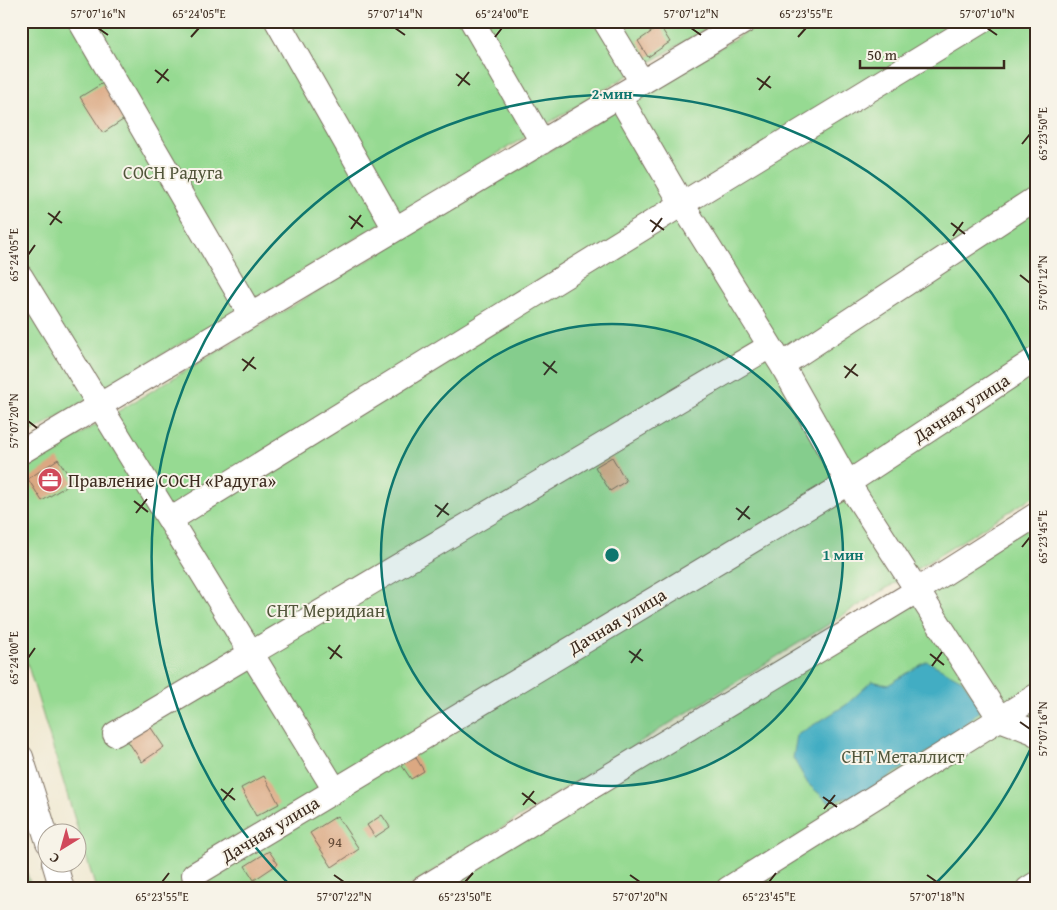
<svg xmlns="http://www.w3.org/2000/svg" width="1057" height="910" font-family="'Gentium Book Plus',serif">
<style>
.green{fill:#96da92;stroke:#688258}
.water{fill:#43adc3;stroke:#3f6c70}
.building{fill:#dba882}
.lines{fill:none;stroke-linecap:round;stroke-linejoin:round}
.minor-casing{stroke:#7a6c5c;stroke-width:26}
.minor{stroke:#fff;stroke-width:24}
.ticks{fill:none;stroke:#3b2a1e;stroke-width:2}
.ring{fill:none;stroke:#0f766e;stroke-width:2.5}
.labels{text-anchor:middle;dominant-baseline:central;stroke-width:4;stroke-linejoin:round;paint-order:stroke}
.number-label{font-size:15px;fill:#634a37}
.park-label{font-size:18px;fill:#52563b;stroke:#f7f3e8}
.street-label{font-size:18px;fill:#3b2a1e;stroke:#f7f3e8}
.poi-label{font-size:18px;fill:#3b2a1e;stroke:#f7f3e8;text-anchor:start}
.centre{fill:#0f766e;stroke:#f7f3e8;stroke-width:2.5}
.ring-label{font-size:15px;text-anchor:middle;font-weight:bold;fill:#0f766e;stroke:#f7f3e8;stroke-width:4;stroke-linejoin:round;paint-order:stroke}
.neatline{fill:none;stroke:#3b2a1e;stroke-width:2}
.ticks-label{font-size:12px;text-anchor:middle;fill:#3b2a1e}
</style>
<rect width="100%" height="100%" fill="#f7f3e8"/>
<filter id="ink" filterUnits="userSpaceOnUse"><feTurbulence type="fractalNoise" baseFrequency=".02" numOctaves="2"/><feDisplacementMap in="SourceGraphic" scale="10" xChannelSelector="R" yChannelSelector="G"/><feConvolveMatrix kernelMatrix="1 2 1 2 8 2 1 2 1" color-interpolation-filters="sRGB"/></filter>
<filter id="wash" filterUnits="userSpaceOnUse"><feTurbulence type="fractalNoise" baseFrequency=".0096" numOctaves="4" result="noise"/><feDisplacementMap in="SourceGraphic" scale="20" xChannelSelector="R" yChannelSelector="G"/><feGaussianBlur stdDeviation="1.12" result="paint"/><feColorMatrix in="noise" values="0 0 0 0 0 0 0 0 0 0 0 0 0 0 0 0 0 1.4 0 .05"/><feComposite in="paint" operator="in"/></filter>
<g filter="url(#wash)">
<rect width="100%" height="100%" fill="#f0e8d0"/>
<path class="green" d="M 21,21 L 719,21 L 21,439 Z
M 764,21 L 1036,21 L 1036,495 L 404,889 L 96,889 L 21,643 L 21,470 Z
M 1036,516 L 1036,876 L 1016,889 L 440,889 Z
M 21,855 L 32,889 L 21,889 Z"/>
<path class="water" d="M 927,661 L 962,680 L 982,708 L 953,736 L 862,794 L 829,802 L 808,784 L 793,758 L 797,735 L 846,705 L 872,681 L 888,685 Z"/>
<g id="blocks">
<path class="building" d="M 660,26 L 670,42 L 648,57 L 638,41 Z
M 103,83 L 126,118 L 103,133 L 80,97 Z
M 612,457 L 626,481 L 610,491 L 595,467 Z
M 58,459 L 73,482 L 42,501 L 28,479 Z
M 21,491 L 30,505 L 21,511 Z
M 145,719 L 164,747 L 142,762 L 123,734 Z
M 412,751 L 424,771 L 411,779 L 398,760 Z
M 264,776 L 279,804 L 256,816 L 241,788 Z
M 382,815 L 390,827 L 375,837 L 367,825 Z
M 337,816 L 359,849 L 332,867 L 310,833 Z
M 269,851 L 278,864 L 254,880 L 245,866 Z"/>
</g>
</g>
<g filter="url(#ink)">
<use href="#blocks" fill-opacity="0" stroke="#7a6c5c" stroke-width="1"/>
<g class="lines">
<defs>
<path id="minor" d="M 80,21 L 251,315
M 277,21 L 395,229
M 472,21 L 542,142
M 605,21 L 642,82
M 619,96 L 682,204 L 782,365 L 1036,198
M 21,277 L 335,790
M 782,365 L 848,483 L 1000,719 L 1034,732 L 1036,734
M 21,452 L 745,21
M 170,520 L 682,204 L 982,21
M 115,734 L 770,346
M 21,757 L 48,842
M 54,862 L 62,889
M 194,875 L 848,483 L 1036,359
M 422,889 L 918,590 L 1036,515
M 728,889 L 1036,696
M 1028,889 L 1036,884"/>
</defs>
<use href="#minor" class="minor-casing"/>
<use href="#minor" class="minor"/>
</g>
</g>
<path class="ticks" d="M 98,28 L 108,35M 395,28 L 405,35M 691,28 L 701,35M 987,28 L 997,35M 191,37 L 199,28M 495,37 L 502,28M 798,37 L 806,28M 155,70 L 169,81M 456,74 L 470,85M 757,78 L 771,88M 157,83 L 168,69M 458,86 L 469,72M 759,90 L 770,76M 1022,144 L 1030,134M 48,213 L 62,223M 349,216 L 363,227M 650,220 L 664,230M 951,223 L 965,234M 50,225 L 60,211M 351,229 L 361,215M 652,232 L 662,218M 953,236 L 963,222M 28,255 L 35,245M 1020,275 L 1030,283M 242,359 L 256,369M 543,362 L 557,373M 844,366 L 858,376M 243,371 L 254,357M 544,375 L 555,361M 845,378 L 856,364M 28,421 L 37,428M 134,501 L 148,512M 435,505 L 449,515M 736,508 L 750,519M 136,513 L 147,499M 437,517 L 448,503M 738,520 L 749,506M 1022,547 L 1030,537M 328,647 L 342,658M 629,651 L 643,661M 930,654 L 944,665M 28,658 L 35,648M 330,659 L 340,645M 631,663 L 641,649M 932,666 L 942,652M 1020,722 L 1030,729M 221,789 L 235,800M 522,793 L 536,804M 823,797 L 837,807M 222,802 L 233,788M 523,805 L 534,791M 824,809 L 835,795M 334,875 L 344,882M 630,875 L 640,882M 927,875 L 937,882M 162,882 L 169,873M 465,882 L 473,873M 769,882 L 776,873"/>
<circle cx="612" cy="555" r="231" fill="#0f766e" fill-opacity=".12"/>
<g class="ring">
<circle cx="612" cy="555" r="231"/>
<path d="M1035 739A461 461 0 0 1 932 887M292 887A461 461 0 1 1 1035 371"/>
</g>
<defs>
<symbol id="office-disc" viewBox="-11 -11 22 22"><circle r="9.5" fill="#d1495b" stroke="#f7f3e8"/><path d="M-6-3h4V-5.5h4V-3h4V5H-6ZM-1-4.5V-3h2v-1.5ZM-6 0V1H6V0Z" fill="#fff"/></symbol>
</defs>
<g fill-rule="evenodd">
<use href="#office-disc" x="36" y="466" width="28" height="28"/>
</g>
<g class="labels">
<g class="number-label">
<text x="335" y="841">94</text>
</g>
<g class="park-label">
<text x="173" y="172">СОСН Радуга</text>
<text x="326" y="610">СНТ Меридиан</text>
<text x="903" y="756">СНТ Металлист</text>
</g>
<g class="street-label">
<text transform="translate(961 408) rotate(-33)">Дачная улица</text>
<text transform="translate(617 621) rotate(-31)">Дачная улица</text>
<text transform="translate(270 829) rotate(-31)">Дачная улица</text>
</g>
<g class="poi-label">
<text x="68" y="480">Правление СОСН «Радуга»</text>
</g>
</g>
<circle cx="612" cy="555" r="8" class="centre"/>
<g class="ring-label">
<text x="612" y="99">2 мин</text>
<text x="843" y="560">1 мин</text>
</g>
<rect width="1057" height="910" fill="none" stroke="#f7f3e8" stroke-width="55"/>
<g transform="translate(62 848) rotate(217)"><circle r="24" fill="#f7f3e8" stroke="#aca397"/>
<path d="M0-4L9 19L0 12L-9 19Z" fill="#d1495b"/>
<text y="-8" font-size="14" font-weight="bold" text-anchor="middle" fill="#3b2a1e">С</text>
</g>
<path d="M860 60v8h144v-8" fill="none" stroke="#3b2a1e" stroke-width="2.5"/>
<text x="867" y="60" font-size="15" fill="#3b2a1e" stroke="#f7f3e8" stroke-width="4" paint-order="stroke">50 m</text>
<rect x="28" y="28" width="1002" height="854" class="neatline"/>
<g class="ticks-label">
<text x="98" y="18">57°07'16"N</text>
<text x="199" y="18">65°24'05"E</text>
<text x="395" y="18">57°07'14"N</text>
<text x="502" y="18">65°24'00"E</text>
<text x="691" y="18">57°07'12"N</text>
<text x="806" y="18">65°23'55"E</text>
<text x="987" y="18">57°07'10"N</text>
<text transform="translate(1043 134) rotate(-90)" y="4">65°23'50"E</text>
<text transform="translate(14 255) rotate(-90)" y="4">65°24'05"E</text>
<text transform="translate(1043 283) rotate(-90)" y="4">57°07'12"N</text>
<text transform="translate(14 421) rotate(-90)" y="4">57°07'20"N</text>
<text transform="translate(1043 537) rotate(-90)" y="4">65°23'45"E</text>
<text transform="translate(14 658) rotate(-90)" y="4">65°24'00"E</text>
<text transform="translate(1043 729) rotate(-90)" y="4">57°07'16"N</text>
<text x="162" y="901">65°23'55"E</text>
<text x="344" y="901">57°07'22"N</text>
<text x="465" y="901">65°23'50"E</text>
<text x="640" y="901">57°07'20"N</text>
<text x="769" y="901">65°23'45"E</text>
<text x="937" y="901">57°07'18"N</text>
</g>
</svg>
